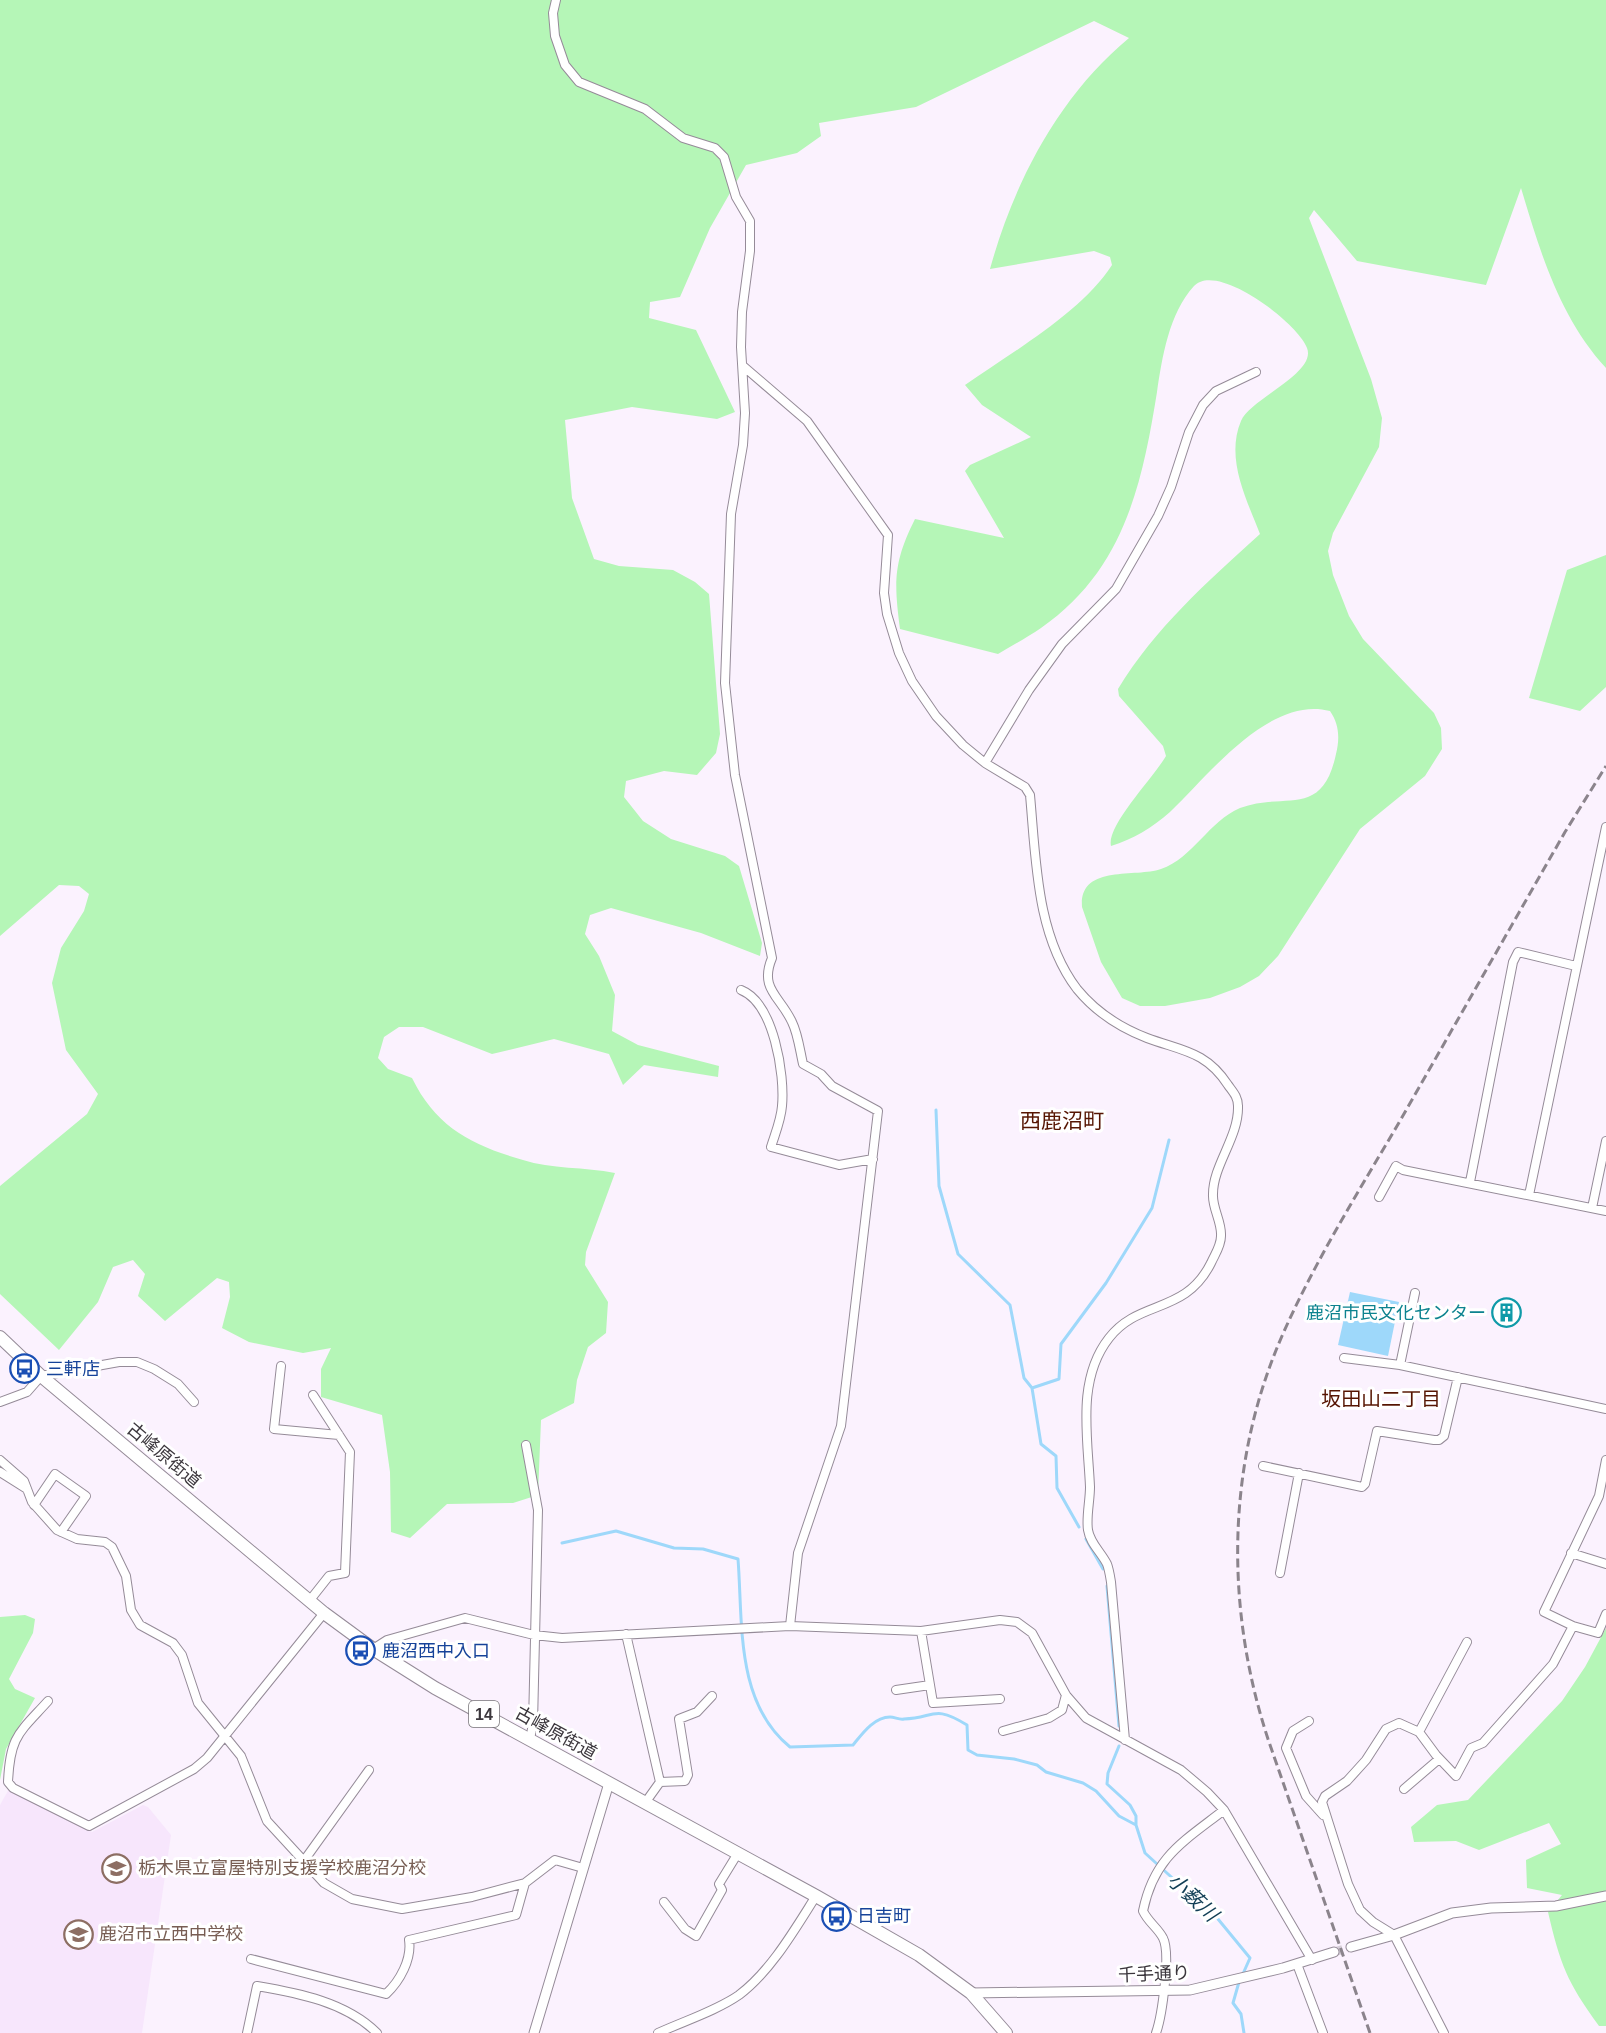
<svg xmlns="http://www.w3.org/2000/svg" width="1606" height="2033" font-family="Arial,'Noto Sans JP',sans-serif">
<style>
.built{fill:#f7e6fc}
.green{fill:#b5f6b7}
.water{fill:#9ed8fa}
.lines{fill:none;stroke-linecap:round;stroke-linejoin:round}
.stream{stroke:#9ed8fa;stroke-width:3}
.tertiary-tunnel{stroke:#d5cdd7;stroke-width:9;stroke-dasharray:9 4.5;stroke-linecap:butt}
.minor-casing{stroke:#958b98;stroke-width:10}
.tertiary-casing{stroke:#958b98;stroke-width:11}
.primary-casing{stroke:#958b98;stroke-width:14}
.minor{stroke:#fff;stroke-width:8}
.tertiary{stroke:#fff;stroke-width:9}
.primary{stroke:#fff;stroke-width:12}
.rail{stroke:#8b848c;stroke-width:3;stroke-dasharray:9 4.5;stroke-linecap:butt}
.labels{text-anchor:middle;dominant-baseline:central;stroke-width:6;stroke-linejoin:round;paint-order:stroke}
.shield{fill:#fff;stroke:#767377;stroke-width:1.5}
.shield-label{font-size:16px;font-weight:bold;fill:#3c373d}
.culture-label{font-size:18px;fill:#0d838f;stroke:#fff;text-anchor:end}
.transit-label{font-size:18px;fill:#164399;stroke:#fff;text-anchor:start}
.street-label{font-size:18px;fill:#3c373d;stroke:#fff}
.education-label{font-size:18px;fill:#785e54;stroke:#fff;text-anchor:start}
.neighbourhood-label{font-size:20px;fill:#561502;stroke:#fff}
.water-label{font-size:20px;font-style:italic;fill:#113e55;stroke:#fff}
.quarter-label{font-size:21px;fill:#561502;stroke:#fff}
</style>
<rect width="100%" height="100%" fill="#fbf2fe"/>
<path class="built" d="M 9,1789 L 92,1832 L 143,1805 L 148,1807 L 171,1835 L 142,2033 L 0,2033 L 0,1805 Z"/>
<path class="green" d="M 0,0 L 1606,0 L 1606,368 C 1560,318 1540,252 1521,188 L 1486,285 L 1357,261 L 1314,210 L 1309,218 L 1371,379 L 1382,418 L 1379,447 L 1333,533 L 1328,551 L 1333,575 L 1349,616 L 1363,639 L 1434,713 L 1441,728 L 1442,749 L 1425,776 L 1360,829 L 1278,956 L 1259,976 L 1240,987 L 1210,998 L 1165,1006 L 1140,1006 L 1122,998 L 1101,962 L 1082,907 C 1079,864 1135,878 1161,869 C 1193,858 1209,821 1240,808 C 1284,791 1322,820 1336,754 C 1340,738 1339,724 1330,711 C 1269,695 1208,776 1170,812 C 1152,828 1133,839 1111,846 C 1106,826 1154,777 1166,756 L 1163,746 L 1119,696 L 1118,689 C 1155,628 1207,582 1260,534 C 1247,500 1225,459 1241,421 C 1250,399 1317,373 1307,348 C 1298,323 1217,261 1194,286 C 1169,313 1162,358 1157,392 C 1142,485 1124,570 1041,628 C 1028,637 1013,645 998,654 L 900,629 C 894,582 893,563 915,519 L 1004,538 L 965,471 L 970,465 L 1031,437 L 982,405 L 965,385 C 1012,352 1081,313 1112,265 L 1110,257 L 1094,251 L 990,269 C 1014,182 1059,96 1129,38 L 1094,21 L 916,107 L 819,123 L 821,136 L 797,153 L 746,165 L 710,228 L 680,297 L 650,302 L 649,318 L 696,330 L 735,412 L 717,419 L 632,407 L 565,420 L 572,498 L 594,559 L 619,566 L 673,570 L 695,582 L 709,594 L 720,734 L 716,753 L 697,775 L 664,771 L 626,781 L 624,797 L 643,821 L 671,839 L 725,856 L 739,866 L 762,943 L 760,956 L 701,933 L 611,908 L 590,915 L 585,934 L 599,956 L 615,995 L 612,1031 L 638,1045 L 719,1066 L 718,1077 L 644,1065 L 623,1085 L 609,1054 L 554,1039 L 492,1054 L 423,1027 L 399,1027 L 384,1037 L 378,1058 L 388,1069 L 412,1078 C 436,1127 471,1145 523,1160 C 551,1169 585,1167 615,1173 L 586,1252 L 585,1265 L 608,1302 L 606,1333 L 588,1347 L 577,1380 L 574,1403 L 541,1420 L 538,1495 L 513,1503 L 447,1504 L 410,1538 L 391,1532 L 390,1472 L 382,1415 L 321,1397 L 321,1369 L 331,1348 L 303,1353 L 249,1342 L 222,1328 L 230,1297 L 229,1282 L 217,1278 L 165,1321 L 138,1296 L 145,1274 L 133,1260 L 113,1267 L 98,1302 L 59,1350 L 0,1294 L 0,1186 L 87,1114 L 98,1094 L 66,1050 L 52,983 L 61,948 L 84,911 L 89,894 L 79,886 L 59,885 L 0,936 Z
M 1606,555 L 1606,687 L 1580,711 L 1529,698 L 1567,570 Z
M 25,1615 L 35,1619 L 33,1633 L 9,1679 L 15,1689 L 35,1698 L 6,1749 L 0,1780 L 0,1617 Z
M 1606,1628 L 1606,2026 L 1599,2026 C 1567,1982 1560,1964 1548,1912 L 1562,1895 L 1527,1888 L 1526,1860 L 1561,1844 L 1549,1823 L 1479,1850 L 1456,1841 L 1414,1842 L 1411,1827 L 1437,1805 L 1468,1800 L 1562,1701 L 1585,1667 Z"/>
<path class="water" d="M 1350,1292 L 1399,1302 L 1388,1356 L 1338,1345 Z"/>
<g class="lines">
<path class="stream" d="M 936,1110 L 939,1186 L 958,1254 L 1010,1305 L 1024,1378 L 1032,1388 L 1041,1444 L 1056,1456 L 1057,1488 L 1079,1527
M 1032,1388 L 1059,1379 L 1061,1344 L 1106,1283 L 1152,1208 L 1169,1140
M 1086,1539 L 1103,1569
M 562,1543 L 616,1531 L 674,1548 L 703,1549 L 738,1559 C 743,1623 735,1702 790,1747 L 853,1745 C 862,1734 874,1717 890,1717 C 895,1717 899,1720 904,1719 C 935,1718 933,1704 967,1725 L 968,1750 L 977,1755 L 1014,1759 L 1037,1765 L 1046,1772 L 1083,1783 L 1096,1791 L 1119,1816 L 1136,1825
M 1107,1586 L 1119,1726
M 1119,1746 L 1108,1773 L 1107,1784 L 1130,1805 L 1136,1816 L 1136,1825 L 1145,1853 L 1191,1895 L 1204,1902 L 1250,1958 L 1242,1976
M 1239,1982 L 1233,2003 L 1241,2014 L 1244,2033"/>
<path class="tertiary-tunnel" d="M 1334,1952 L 1351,1947"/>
<defs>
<path id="minor" d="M 556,0 L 553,13 L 555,36 L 565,65 L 579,82 L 645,109 L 683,138 L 715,148 L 724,157 L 736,197 L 750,221 L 750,251 L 742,312 L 741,347 L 745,413 L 743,445 L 731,514 L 725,683 L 735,775 L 772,958 C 759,989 780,996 792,1022 C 798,1034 800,1051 803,1064 L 821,1074 L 832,1086 L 878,1111 L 841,1426 L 798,1553 L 790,1626
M 743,366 L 807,421 L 888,535 L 884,593 L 887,614 L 899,653 L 912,681 L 936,716 L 963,745 L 985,763 L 1025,787 L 1030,795 C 1036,859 1036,935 1077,989 C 1095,1011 1121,1028 1147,1038 C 1182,1051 1206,1051 1228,1085 C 1233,1092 1238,1097 1238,1106 C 1239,1137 1213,1165 1213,1194 C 1212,1208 1222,1222 1221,1236 C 1221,1246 1215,1254 1211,1263 C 1185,1315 1139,1299 1109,1338 C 1076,1380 1088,1438 1090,1487 C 1090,1501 1086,1517 1088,1530 C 1090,1543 1101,1552 1107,1564 C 1109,1569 1110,1576 1111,1582 L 1125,1740
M 985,763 L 1029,690 L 1062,644 L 1116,589 L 1158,516 L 1171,487 L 1189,432 L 1203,405 L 1216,391 L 1256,372
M 741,990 C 774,1003 785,1075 782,1106 C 781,1120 775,1134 771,1147 L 839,1165 L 873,1159
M 1470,1182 L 1513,962 L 1518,952 L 1576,966
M 1529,1195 L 1606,827
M 1379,1197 L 1396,1166 L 1403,1170 L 1606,1211
M 1592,1208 L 1606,1141
M 1344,1358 L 1400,1365 L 1606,1409
M 1400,1365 L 1415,1293
M 281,1366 L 274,1429 L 339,1435
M 0,1402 L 27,1392 L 41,1376 L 119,1362 L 137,1362 L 154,1369 L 178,1384 L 194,1402
M 526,1445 L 538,1510 L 533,1724 L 530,1739
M 0,1460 L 24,1481 L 32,1502 L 57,1530 L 77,1539 L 105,1542 L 112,1547 L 126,1576 L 131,1610 L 140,1625 L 173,1643 L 182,1655 L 198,1703 L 241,1756 L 267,1821 L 324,1883 L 352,1899 L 402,1909 L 472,1897 L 525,1883 L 555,1860 L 583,1868
M 1606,1460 L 1599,1496 L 1544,1612 L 1573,1626 L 1598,1633 L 1606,1614
M 1263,1466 L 1362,1487 L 1365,1484 L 1377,1431 L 1434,1440 L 1439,1440 L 1444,1436 L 1458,1377
M 0,1472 L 27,1489
M 34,1505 L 55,1474 L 86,1496 L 61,1532
M 1571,1553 L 1606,1564
M 1280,1573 L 1299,1473
M 310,1600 L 329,1576 L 345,1573 L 350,1452 L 313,1395
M 921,1631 L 933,1703 L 1000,1699
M 626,1634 L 660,1782 L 645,1803
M 373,1649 L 387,1640 L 465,1618 L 534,1635 L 562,1638 L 790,1626 L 921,1631 L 1000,1620 L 1017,1622 L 1032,1633 L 1066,1695 L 1086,1718 L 1181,1770 L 1207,1792 L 1224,1810 L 1312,1960
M 896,1690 L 930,1685
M 48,1701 C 19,1733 10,1736 8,1782 L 13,1788 L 89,1826 L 194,1769 L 207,1758 L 324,1613
M 1309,1721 L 1293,1731 L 1286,1748 L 1306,1796 L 1323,1815
M 1003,1731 L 1049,1718 L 1062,1710 L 1066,1695
M 1419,1732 L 1467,1642
M 660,1782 L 685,1781 L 688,1775 L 679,1719 L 697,1712 L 712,1696
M 1404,1789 L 1439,1759
M 303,1862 L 369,1770
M 664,1902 L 685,1929 L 696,1936 L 722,1890 L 719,1884 L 738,1853
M 251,1959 L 386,1994 C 400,1981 412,1959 409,1940 L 516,1915 L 525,1883
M 1297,1964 L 1323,2033
M 247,2033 L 257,1986 C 298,1993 346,2002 377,2033
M 658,2033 C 684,2021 716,2011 739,1995 C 771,1971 795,1929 816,1896
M 1156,2033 C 1162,2016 1171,1953 1163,1938 C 1158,1928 1148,1922 1143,1911 C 1154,1857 1183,1842 1224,1810
M 1444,2033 L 1394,1935 L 1373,1922 L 1360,1910 L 1348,1884 L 1322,1802 L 1325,1796 L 1347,1781 L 1366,1760 L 1386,1729 L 1399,1723 L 1419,1732 L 1436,1755 L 1456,1776 L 1471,1748 L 1483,1743 L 1553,1664 L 1573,1626"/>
<path id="tertiary" d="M 1351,1947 L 1394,1935 L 1452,1913 L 1491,1908 L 1556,1906 L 1606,1896
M 971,1993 L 1190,1990 L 1283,1968 L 1334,1952
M 534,2033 L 609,1783"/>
<path id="primary" d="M 0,1337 L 41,1376 L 324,1613 L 373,1649 L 435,1688 L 816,1896 L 919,1955 L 971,1993 L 1006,2033"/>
</defs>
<use href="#minor" class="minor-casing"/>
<use href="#tertiary" class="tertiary-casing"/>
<use href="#primary" class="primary-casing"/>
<use href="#minor" class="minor"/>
<use href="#tertiary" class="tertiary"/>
<use href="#primary" class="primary"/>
<path class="rail" d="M 1370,2033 L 1268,1739 C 1225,1608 1226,1464 1282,1336 C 1314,1263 1357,1194 1397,1126 C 1453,1028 1509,930 1565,832 L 1606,766"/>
</g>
<defs>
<symbol id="building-ring" viewBox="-11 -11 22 22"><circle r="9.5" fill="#fff" stroke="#0f9aa8" stroke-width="1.5"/><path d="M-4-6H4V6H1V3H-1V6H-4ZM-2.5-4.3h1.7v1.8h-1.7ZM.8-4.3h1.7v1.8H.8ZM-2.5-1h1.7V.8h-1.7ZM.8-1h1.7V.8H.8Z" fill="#0f9aa8"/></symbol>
<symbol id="bus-ring" viewBox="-11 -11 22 22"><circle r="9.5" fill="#fff" stroke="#1a4fb4" stroke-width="1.5"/><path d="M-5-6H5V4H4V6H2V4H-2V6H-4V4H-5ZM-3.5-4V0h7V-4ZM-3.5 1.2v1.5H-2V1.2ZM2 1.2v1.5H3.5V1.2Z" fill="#1a4fb4"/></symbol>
<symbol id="school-ring" viewBox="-11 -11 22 22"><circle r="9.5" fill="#fff" stroke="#8d6e63" stroke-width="1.5"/><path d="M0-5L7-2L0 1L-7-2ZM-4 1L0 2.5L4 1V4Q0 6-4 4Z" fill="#8d6e63"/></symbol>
</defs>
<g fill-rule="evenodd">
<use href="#building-ring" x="1490" y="1296" width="33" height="33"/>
<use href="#bus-ring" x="8" y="1352" width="33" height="33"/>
<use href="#bus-ring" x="344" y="1634" width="33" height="33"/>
<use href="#school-ring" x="100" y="1852" width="33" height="33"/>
<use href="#bus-ring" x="820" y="1900" width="33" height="33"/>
<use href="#school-ring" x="62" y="1918" width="33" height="33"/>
</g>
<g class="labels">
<rect class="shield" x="469" y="1701" width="30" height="26" rx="4.5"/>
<g class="shield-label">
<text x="484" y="1714">14</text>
</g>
<g class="culture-label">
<text x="1486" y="1313">鹿沼市民文化センター</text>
</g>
<g class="transit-label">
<text x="46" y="1369">三軒店</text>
<text x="382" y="1651">鹿沼西中入口</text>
<text x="857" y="1916">日吉町</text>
</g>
<g class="street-label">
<text transform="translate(164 1455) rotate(40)">古峰原街道</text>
<text transform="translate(556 1733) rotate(29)">古峰原街道</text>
<text transform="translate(1154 1974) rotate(-2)">千手通り</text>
</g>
<g class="education-label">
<text x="138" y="1868">栃木県立富屋特別支援学校鹿沼分校</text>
<text x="99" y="1934">鹿沼市立西中学校</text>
</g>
<g class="neighbourhood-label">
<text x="1381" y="1399">坂田山二丁目</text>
</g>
<g class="water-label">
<text transform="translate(1193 1897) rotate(43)">小薮川</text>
</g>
<g class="quarter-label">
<text x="1062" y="1120">西鹿沼町</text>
</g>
</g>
</svg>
